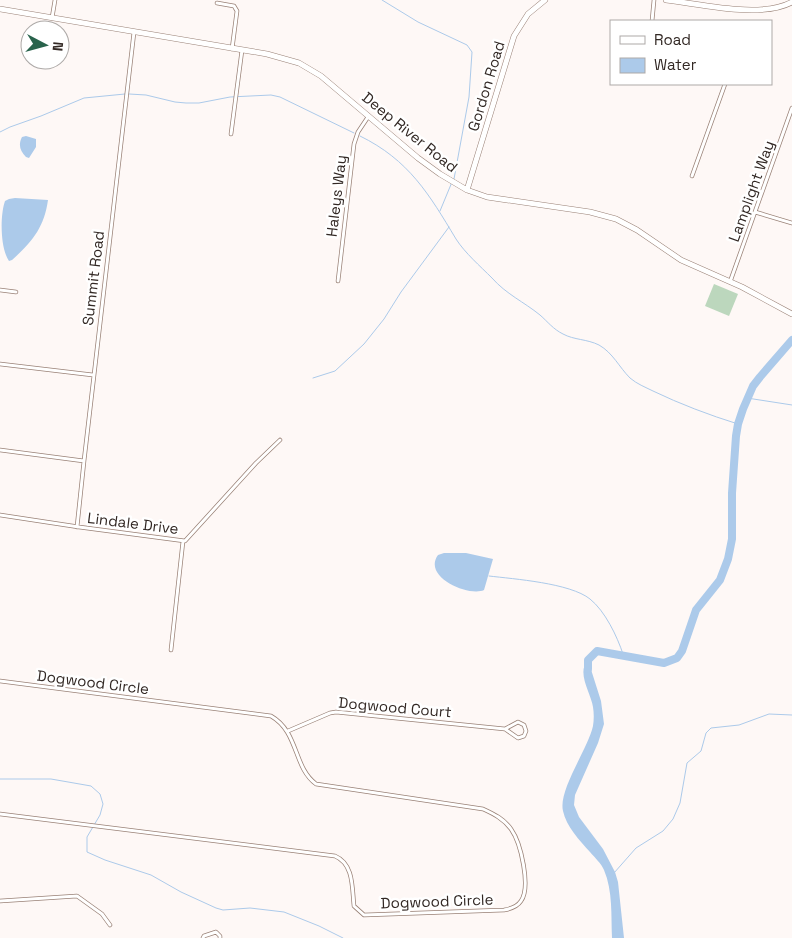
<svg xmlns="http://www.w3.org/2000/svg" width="792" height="938" font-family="'Space Grotesk',sans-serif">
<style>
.green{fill:#bcd7bd}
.water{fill:#accaea}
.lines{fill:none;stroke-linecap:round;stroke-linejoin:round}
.stream{stroke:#accaea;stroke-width:1}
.river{stroke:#accaea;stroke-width:8}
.street-casing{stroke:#998176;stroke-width:4.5}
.secondary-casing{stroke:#998176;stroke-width:6}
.street{stroke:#fff;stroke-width:3}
.secondary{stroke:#fff;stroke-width:5}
.labels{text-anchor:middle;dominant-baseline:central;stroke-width:5;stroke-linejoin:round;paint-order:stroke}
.street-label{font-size:15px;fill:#322824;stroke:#fff}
</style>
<rect width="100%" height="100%" fill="#fef8f6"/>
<path class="green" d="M 714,284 L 738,294 L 729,316 L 705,306 Z"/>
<path class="water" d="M 26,136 L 36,139 L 36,147 L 29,158 L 26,157 C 20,151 18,145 22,137 Z
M 15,198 L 48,200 C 44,228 32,242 12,260 L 9,261 C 0,248 0,215 5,201 L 9,199 Z
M 444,553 L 466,553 L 493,559 L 484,590 C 469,597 422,577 438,555 Z
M 588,660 L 601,701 L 604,724 L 598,743 L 575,795 L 574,805 L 579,817 L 603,849 L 615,872 L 618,882 L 624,938 L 612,938 C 611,916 613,891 604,870 C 601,863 595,858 590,852 C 580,841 566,826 563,811 C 558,790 588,749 593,726 C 594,720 594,713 593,707 C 591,693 576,673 588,660 Z"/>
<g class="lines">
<path class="stream" d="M 382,0 L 418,22 L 467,45 L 472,52 L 469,97 L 454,179
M 129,94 L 146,95 L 175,102 L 186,103 L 199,103 L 230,97 L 271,95 L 280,97 L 354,133
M 0,132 L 10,127 L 41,116 L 84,98 L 125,94
M 360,136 C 409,160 429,194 456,239 C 465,253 480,266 492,278 C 506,294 524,302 540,315 C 548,322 553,329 563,334 C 574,340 587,339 599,345 C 613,353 619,367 630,378 C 637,384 645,387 653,391 C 680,404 709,415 738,424
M 440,211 L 452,182
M 313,378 L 335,371 L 364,344 L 384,319 L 401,292 L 449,227
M 747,398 L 792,405
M 489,576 C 514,579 570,583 590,599 C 605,611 617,636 623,654
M 0,779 L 51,779 L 91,786 L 100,794 L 103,804 L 100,815 L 87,837 L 87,852 L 105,860 L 151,875 L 181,892 L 216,908 L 223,910 L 250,908 L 284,912 L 319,926 L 343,938
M 614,873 L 636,848 L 663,831 L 673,819 L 680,803 L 687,763 L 701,751 L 706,733 L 711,728 L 739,725 L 769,714 L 792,715"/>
<path class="river" d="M 588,669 L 588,660 L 597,651 L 664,663 L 677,658 L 682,651 L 696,610 L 720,580 L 728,559 L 732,539 L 732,493 L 736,436 L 738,424 L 743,409 L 753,386 L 760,377 L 792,340"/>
<defs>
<path id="street" d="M 217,3 L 234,6 L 237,11 L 232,49
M 52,18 L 55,0
M 652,21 L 654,0
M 231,134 L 242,50
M 692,176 L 725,84
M 755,212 L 792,223
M 338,281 L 354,144 L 358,132 L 368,117
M 730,282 L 792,108
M 0,290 L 16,292
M 0,364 L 93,375
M 0,450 L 84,461
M 0,515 L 79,527 L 185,541 L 256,463 L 280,440
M 77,527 L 84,461 L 134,32
M 171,650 L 183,541
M 0,681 L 271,716 C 299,732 293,767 316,784 L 483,809 C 494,814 504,819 511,829 C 521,843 531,887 521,901 C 517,907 510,909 504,910 L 364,915 L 354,906 C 352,888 354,864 335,856 L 0,814
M 288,731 L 330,713 L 336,712 L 505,729 L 518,722 L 524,725 L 526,731 L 524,736 L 518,738 L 505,729
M 0,901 L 77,896 L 102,914 L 110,925
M 203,938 L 204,936 L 216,932 L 220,936 L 220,938"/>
<path id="secondary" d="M 666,0 C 701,4 761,19 792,2
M 0,9 L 267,54 L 299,63 L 321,76 L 418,158 L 440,174 L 467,190 L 487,197 L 590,212 L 616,219 L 637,230 L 681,260 L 742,287 L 792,314
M 467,190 L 514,36 L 528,14 L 545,0"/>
</defs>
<use href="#street" class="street-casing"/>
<use href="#secondary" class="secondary-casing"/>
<use href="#street" class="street"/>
<use href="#secondary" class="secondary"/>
</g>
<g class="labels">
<g class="street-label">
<text transform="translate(486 86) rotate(-73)">Gordon Road</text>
<text transform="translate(410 132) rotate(39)">Deep River Road</text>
<text transform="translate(751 191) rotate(-70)">Lamplight Way</text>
<text transform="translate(336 196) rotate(-83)">Haleys Way</text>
<text transform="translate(93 278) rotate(-83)">Summit Road</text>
<text transform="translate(133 523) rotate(7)">Lindale Drive</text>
<text transform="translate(93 682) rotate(7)">Dogwood Circle</text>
<text transform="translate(395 707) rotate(5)">Dogwood Court</text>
<text transform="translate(437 901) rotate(-2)">Dogwood Circle</text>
</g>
</g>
<rect x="610" y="20" width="162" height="65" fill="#ffffff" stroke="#ada9a7"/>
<rect x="620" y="36" width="25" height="8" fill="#ffffff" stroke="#ada9a7"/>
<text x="654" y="45" font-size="15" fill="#322824">Road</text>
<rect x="620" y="58" width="25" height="15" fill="#accaea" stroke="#ada9a7"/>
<text x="654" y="70" font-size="15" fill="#322824">Water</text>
<g transform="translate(45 45) rotate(96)"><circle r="24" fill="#ffffff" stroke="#ada9a7"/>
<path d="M0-4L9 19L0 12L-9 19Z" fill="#29634c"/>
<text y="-8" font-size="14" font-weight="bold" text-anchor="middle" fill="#322824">N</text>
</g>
</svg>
